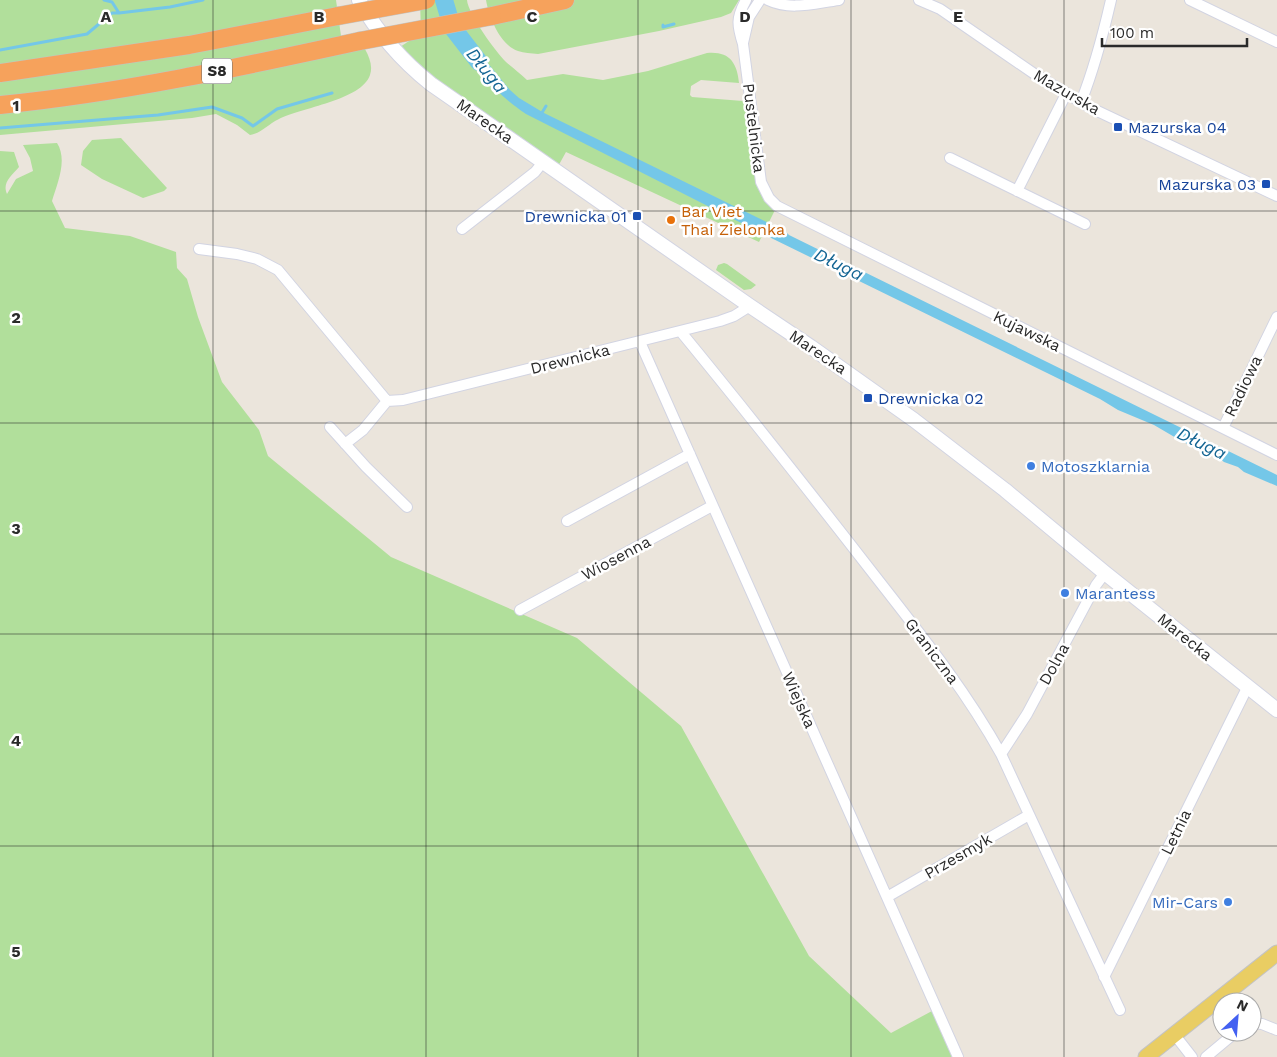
<svg xmlns="http://www.w3.org/2000/svg" width="1277" height="1057" font-family="'Work Sans',sans-serif">
<style>
.green{fill:#b1df9b}
.water{fill:#74c7e8}
.lines{fill:none;stroke-linecap:round;stroke-linejoin:round}
.stream{stroke:#74c7e8;stroke-width:3}
.river{stroke:#74c7e8;stroke-width:18}
.street-casing{stroke:#d2d4e2;stroke-width:12}
.secondary-casing{stroke:#d2d4e2;stroke-width:16}
.primary-casing{stroke:#c3c3c3;stroke-width:17}
.highway-casing{stroke:#c3c3c3;stroke-width:19}
.street{stroke:#fff;stroke-width:10}
.secondary{stroke:#fff;stroke-width:14}
.primary{stroke:#e9cd63;stroke-width:15}
.highway{stroke:#f6a25c;stroke-width:18}
.highway-bridge-casing{stroke:#c3c3c3;stroke-width:19;stroke-linecap:butt}
.highway-bridge{stroke:#f6a25c;stroke-width:18}
.grid{fill:none;stroke:#2a2a2a;stroke-width:1;stroke-opacity:0.55}
.transit-dot{fill:#1a4fb4;stroke:#fff;stroke-width:2}
.food-dot{fill:#e8710a;stroke:#fff;stroke-width:2}
.shop-dot{fill:#3f7fe0;stroke:#fff;stroke-width:2}
.labels{text-anchor:middle;dominant-baseline:central;stroke-width:5;stroke-linejoin:round;paint-order:stroke}
.shield{fill:#fff;stroke:#6a6a6a;stroke-width:1}
.shield-label{font-size:15px;font-weight:bold;fill:#2a2a2a}
.street-label{font-size:16px;fill:#2a2a2a;stroke:#fff}
.transit-label{font-size:16px;fill:#164399;stroke:#fff;text-anchor:start}
.food-label{font-size:16px;fill:#c56008;stroke:#fff;text-anchor:start}
.shop-label{font-size:16px;fill:#366cbe;stroke:#fff;text-anchor:start}
.water-label{font-size:18px;font-style:italic;fill:#146593;stroke:#fff}
.grid-label{font-size:16px;text-anchor:middle;font-weight:bold;fill:#2a2a2a;stroke:#fff;stroke-width:5;stroke-linejoin:round;paint-order:stroke}
</style>
<rect width="100%" height="100%" fill="#ebe5dc"/>
<path class="green" d="M 0,0 L 336,0 L 341,36 L 355,33 C 362,45 375,60 370,75 C 362,100 300,108 279,119 C 268,124 262,133 250,135 L 237,125 L 216,114 L 192,118 L 0,135 Z
M 420,0 L 467,0 C 468,14 496,52 506,62 C 513,68 521,74 527,80 L 563,74 L 603,80 L 648,71 L 707,53 C 729,51 737,62 739,83 L 701,80 L 691,86 L 690,95 L 692,97 L 743,101 L 750,109 L 749,132 L 756,144 L 761,182 L 777,206 L 759,242 L 566,152 L 556,170 L 394,51 L 421,33 Z
M 486,0 L 739,0 L 731,13 L 721,17 L 659,31 L 538,54 C 531,53 524,53 518,51 C 500,45 489,17 486,0 Z
M 121,138 L 167,188 L 164,191 L 143,198 L 102,179 L 81,165 L 83,151 L 92,140 Z
M 57,143 C 68,160 57,184 52,201 L 65,228 L 130,236 L 176,252 L 177,268 L 187,279 L 198,317 L 222,382 L 259,430 L 268,456 L 391,557 L 577,638 L 681,726 L 809,956 L 891,1033 L 932,1011 L 952,1057 L 0,1057 L 0,151 L 14,152 L 19,167 C 11,176 2,183 7,194 L 16,179 L 33,171 L 30,158 L 23,145 Z
M 724,263 L 727,264 L 756,285 L 751,289 L 744,290 L 716,270 L 718,265 Z"/>
<path class="water" d="M 471,43 L 510,90 L 519,98 L 544,113 L 785,231 L 789,235 L 1277,475 L 1277,486 L 1244,472 L 1238,467 L 1224,462 L 1218,457 L 1183,442 L 1154,425 L 1118,410 L 1100,399 L 763,234 L 526,114 C 497,95 480,73 460,45 Z"/>
<g class="lines">
<path class="stream" d="M 104,0 L 112,2 L 119,13 L 170,7 L 203,0
M 663,25 L 663,27 L 674,24
M 0,50 L 87,34 L 112,13 L 119,13
M 540,116 L 546,106
M 0,128 L 158,115 L 212,107 L 242,118 L 253,126 L 277,109 L 332,93"/>
<path class="river" d="M 444,0 L 452,27 L 479,62"/>
<defs>
<path id="street" d="M 746,0 C 736,18 737,25 743,44 L 761,182 L 769,198 L 777,206 L 1277,455
M 768,0 C 791,11 815,3 839,0
M 919,0 L 940,9 L 1036,75 L 1091,108 L 1277,196
M 1190,0 L 1277,42
M 743,43 L 749,17 L 760,0
M 1081,102 C 1094,69 1103,35 1111,0
M 950,158 L 1085,224
M 1017,191 L 1066,94
M 462,229 L 535,172 L 543,162
M 199,249 L 237,254 L 257,259 L 278,270 L 387,401 L 403,400 L 720,321 L 734,316 L 750,306
M 681,332 C 746,411 809,491 872,572 C 918,631 965,689 1001,754 L 1120,1010
M 640,342 L 958,1057
M 330,427 L 366,467 L 407,507
M 1223,428 L 1277,317
M 345,444 L 363,430 L 387,401
M 567,521 L 690,454
M 520,610 L 712,506
M 1001,754 L 1027,714 L 1096,585 L 1105,573
M 887,897 L 1029,815
M 1104,977 L 1248,686
M 1252,1023 L 1262,1024 L 1277,1030
M 1174,1034 L 1192,1057
M 1206,1057 L 1236,1032"/>
<path id="secondary" d="M 359,0 C 378,34 401,60 431,84 L 750,306 L 811,347 L 914,420 L 1005,490 L 1105,573 L 1277,710"/>
<path id="primary" d="M 1146,1057 L 1277,953"/>
<path id="highway" d="M 492,16 L 565,0
M 0,73 L 189,45 L 338,16
M 0,105 C 121,93 241,67 360,41"/>
</defs>
<use href="#street" class="street-casing"/>
<use href="#secondary" class="secondary-casing"/>
<use href="#primary" class="primary-casing"/>
<use href="#highway" class="highway-casing"/>
<use href="#street" class="street"/>
<use href="#secondary" class="secondary"/>
<use href="#primary" class="primary"/>
<use href="#highway" class="highway"/>
<defs>
<path id="highway-bridge" d="M 338,16 L 426,0
M 360,41 L 492,16"/>
</defs>
<use href="#highway-bridge" class="highway-bridge-casing"/>
<use href="#highway-bridge" class="highway-bridge"/>
</g>
<path class="grid" d="M 213,0 L 213,1057M 426,0 L 426,1057M 638,0 L 638,1057M 851,0 L 851,1057M 1064,0 L 1064,1057M 0,211 L 1277,211M 0,423 L 1277,423M 0,634 L 1277,634M 0,846 L 1277,846"/>
<g class="transit-dot">
<rect x="1113" y="122" width="10" height="10" rx="2.5"/>
<rect x="1261" y="179" width="10" height="10" rx="2.5"/>
<rect x="632" y="211" width="10" height="10" rx="2.5"/>
<rect x="863" y="393" width="10" height="10" rx="2.5"/>
</g>
<circle class="food-dot" cx="671" cy="220" r="5"/>
<g class="shop-dot">
<circle cx="1031" cy="466" r="5"/>
<circle cx="1065" cy="593" r="5"/>
<circle cx="1228" cy="902" r="5"/>
</g>
<g class="labels">
<rect class="shield" x="202" y="58.5" width="30" height="25" rx="4"/>
<g class="shield-label">
<text x="217" y="71">S8</text>
</g>
<g class="street-label">
<text transform="translate(1067 92) rotate(30)">Mazurska</text>
<text transform="translate(485 121) rotate(35)">Marecka</text>
<text transform="translate(754 128) rotate(83)">Pustelnicka</text>
<text transform="translate(1027 331) rotate(26)">Kujawska</text>
<text transform="translate(818 352) rotate(34)">Marecka</text>
<text transform="translate(570 359) rotate(-14)">Drewnicka</text>
<text transform="translate(1243 386) rotate(-64)">Radiowa</text>
<text transform="translate(616 558) rotate(-28)">Wiosenna</text>
<text transform="translate(1185 637) rotate(39)">Marecka</text>
<text transform="translate(932 651) rotate(53)">Graniczna</text>
<text transform="translate(1054 664) rotate(-61)">Dolna</text>
<text transform="translate(799 700) rotate(66)">Wiejska</text>
<text transform="translate(1176 832) rotate(-64)">Letnia</text>
<text transform="translate(958 856) rotate(-30)">Przesmyk</text>
</g>
<g class="transit-label">
<text x="1128" y="127">Mazurska 04</text>
<text x="1256" y="184" text-anchor="end">Mazurska 03</text>
<text x="627" y="216" text-anchor="end">Drewnicka 01</text>
<text x="878" y="398">Drewnicka 02</text>
</g>
<g class="food-label">
<text x="681" y="211">Bar Viet<tspan x="681" dy="18">Thai Zielonka</tspan></text>
</g>
<g class="shop-label">
<text x="1041" y="466">Motoszklarnia</text>
<text x="1075" y="593">Marantess</text>
<text x="1218" y="902" text-anchor="end">Mir-Cars</text>
</g>
<g class="water-label">
<text transform="translate(487 70) rotate(51)">Długa</text>
<text transform="translate(839 264) rotate(26)">Długa</text>
<text transform="translate(1202 443) rotate(26)">Długa</text>
</g>
</g>
<g class="grid-label">
<text x="106" y="22">A</text>
<text x="319" y="22">B</text>
<text x="532" y="22">C</text>
<text x="745" y="22">D</text>
<text x="958" y="22">E</text>
<text x="16" y="111">1</text>
<text x="16" y="323">2</text>
<text x="16" y="534">3</text>
<text x="16" y="746">4</text>
<text x="16" y="957">5</text>
</g>
<g transform="translate(1237 1017) rotate(26)"><circle r="24" fill="#ffffff" stroke="#aaaaaa"/>
<path d="M0-4L9 19L0 12L-9 19Z" fill="#4461f1"/>
<text y="-8" font-size="14" font-weight="bold" text-anchor="middle" fill="#2a2a2a">N</text>
</g>
<path d="M1102 38v8h145v-8" fill="none" stroke="#2a2a2a" stroke-width="2.5"/>
<text x="1110" y="38" font-size="15" fill="#2a2a2a" stroke="#ffffff" stroke-width="4" paint-order="stroke">100 m</text>
</svg>
